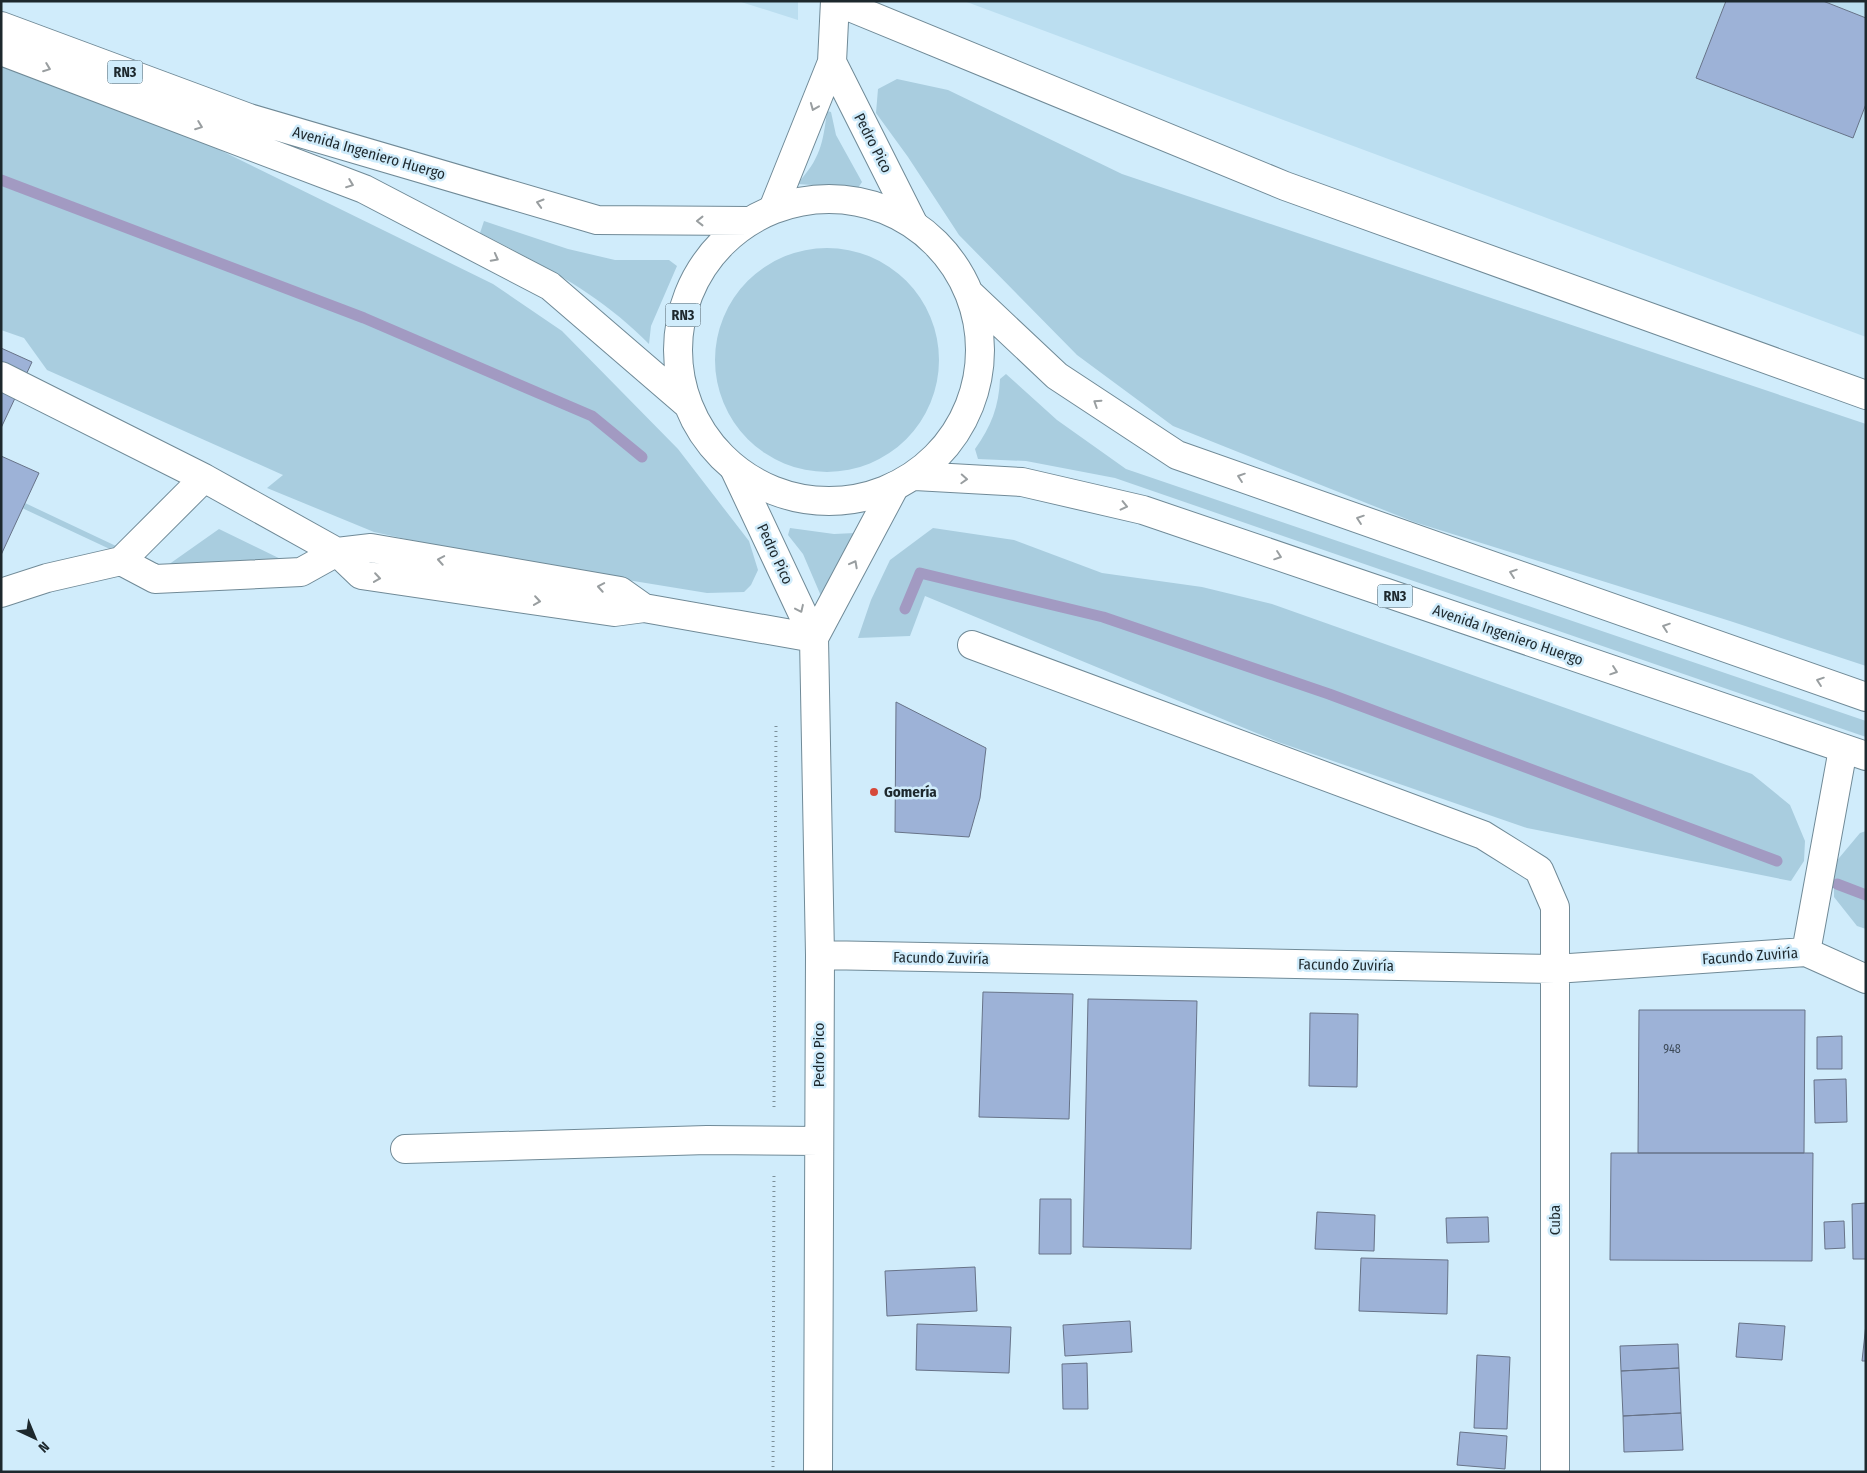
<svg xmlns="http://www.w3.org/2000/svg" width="1867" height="1473" font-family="'Fira Sans Condensed',sans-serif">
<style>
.built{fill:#bbdef0}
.green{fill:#a9cddf}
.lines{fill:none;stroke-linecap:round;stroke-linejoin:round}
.stream{stroke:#a29ac2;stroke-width:11}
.building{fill:#9db2d7;stroke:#677388}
.minor-casing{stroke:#708a97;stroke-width:30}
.highway-casing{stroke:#708a97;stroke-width:30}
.path{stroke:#7c909a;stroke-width:3;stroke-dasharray:1 4;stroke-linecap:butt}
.minor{stroke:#fff;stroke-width:28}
.highway{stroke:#fff;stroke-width:28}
.oneway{stroke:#999ea0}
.poi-dot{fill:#d6493a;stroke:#d0ecfb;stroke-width:2}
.labels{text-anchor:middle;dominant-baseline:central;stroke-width:5;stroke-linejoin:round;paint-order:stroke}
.number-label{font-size:12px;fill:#3d4a58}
.shield{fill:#d0ecfb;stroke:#53636b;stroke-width:1}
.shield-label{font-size:14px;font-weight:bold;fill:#1d282d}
.street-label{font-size:15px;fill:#1d282d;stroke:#d0ecfb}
.poi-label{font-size:15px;font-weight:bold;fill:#1d282d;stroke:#d0ecfb;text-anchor:start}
</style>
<rect width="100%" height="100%" fill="#d0ecfb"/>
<path class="built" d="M 738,1 L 798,1 L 798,20 Z
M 964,1 L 1866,1 L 1866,337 Z"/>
<path class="green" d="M 1,65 L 218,149 L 493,284 L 562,331 L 678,449 L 749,541 L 758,570 L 751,585 L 744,592 L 707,593 L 487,557 L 374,532 L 267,488 L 283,475 L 47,370 L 24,338 L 1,330 Z
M 897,79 L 948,90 L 1122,174 L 1866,424 L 1866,666 L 1730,621 L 1414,522 L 1173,426 L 1077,355 L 959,235 L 908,157 L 876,113 L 878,89 Z
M 827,111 L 831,112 L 836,135 L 862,182 L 858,188 L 797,184 C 820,159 823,144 827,111 Z
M 484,221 L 568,249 L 615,260 L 669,260 L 677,266 L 651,326 L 649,344 C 601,295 542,264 480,233 Z
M715 360a112 112 0 1 1 224 0a112 112 0 1 1-224 0Z
M 1006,374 L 1057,420 L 1126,469 L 1866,721 L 1866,737 L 1115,478 L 1026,461 L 978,459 L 975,449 C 991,427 999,406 1000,379 Z
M 25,503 L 116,546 L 114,551 L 22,508 Z
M 790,528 L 834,534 L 855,533 L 824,603 L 803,554 L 788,535 Z
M 933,528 L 1014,540 L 1102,573 L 1202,587 L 1272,604 L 1752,774 L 1790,805 L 1805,841 L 1804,861 L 1791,881 L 1527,828 L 1278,742 L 925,596 L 910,636 L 858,638 L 871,600 L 890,560 Z
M 219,529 L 293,565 L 158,572 Z
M 1866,831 L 1866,929 L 1857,926 L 1834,897 L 1834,864 L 1860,833 Z"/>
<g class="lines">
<path class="stream" d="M 1,180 L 364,318 L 592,416 L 642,457
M 905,609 L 920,573 L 1103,617 L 1329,694 L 1777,861
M 1837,884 L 1866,895"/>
</g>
<path class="building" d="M 1726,1 L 1823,1 L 1866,18 L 1866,104 L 1853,138 L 1696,78 Z
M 1,348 L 32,362 L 1,428 Z
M 1,456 L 39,473 L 1,555 Z
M 896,702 L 986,748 L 980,798 L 969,837 L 895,832 Z
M 983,992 L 1073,994 L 1069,1119 L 979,1117 Z
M 1088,999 L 1197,1001 L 1191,1249 L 1083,1247 Z
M 1639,1010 L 1805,1010 L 1804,1153 L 1638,1153 Z
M 1310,1013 L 1358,1014 L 1357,1087 L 1309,1086 Z
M 1842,1036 L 1842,1069 L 1817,1069 L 1817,1037 Z
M 1846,1079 L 1847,1122 L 1815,1123 L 1814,1080 Z
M 1611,1153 L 1813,1153 L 1812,1261 L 1610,1260 Z
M 1040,1199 L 1071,1199 L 1071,1254 L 1039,1254 Z
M 1866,1203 L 1866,1259 L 1853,1259 L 1852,1204 Z
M 1317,1212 L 1375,1215 L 1374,1251 L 1315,1249 Z
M 1488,1217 L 1489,1242 L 1447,1243 L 1446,1218 Z
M 1844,1221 L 1845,1248 L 1825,1249 L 1824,1222 Z
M 1361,1258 L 1448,1260 L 1447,1314 L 1359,1311 Z
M 975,1267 L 977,1311 L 887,1316 L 885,1271 Z
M 1130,1321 L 1132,1352 L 1065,1356 L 1063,1325 Z
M 1739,1323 L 1785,1326 L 1782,1360 L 1736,1357 Z
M 917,1324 L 1011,1327 L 1009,1373 L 916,1370 Z
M 1866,1324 L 1866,1361 L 1862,1361 Z
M 1678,1344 L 1679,1368 L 1621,1371 L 1620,1346 Z
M 1477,1355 L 1510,1357 L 1507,1429 L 1474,1428 Z
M 1087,1363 L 1088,1409 L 1063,1409 L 1062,1364 Z
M 1679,1368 L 1681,1413 L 1623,1416 L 1621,1371 Z
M 1681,1413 L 1683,1450 L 1624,1452 L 1623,1416 Z
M 1460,1432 L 1507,1436 L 1505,1469 L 1457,1465 Z"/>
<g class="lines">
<defs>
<path id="minor" d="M 835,1 L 1285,186 L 1866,395
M 832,62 L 913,223
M 773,209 L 832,62 L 835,1
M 1,376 L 204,478 L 337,552 L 361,575 L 614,612 L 644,608 L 814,638
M 735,470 L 814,638 L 820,955 L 818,1472
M 121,561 L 155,579 L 301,572 L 337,552 L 371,548 L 620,591 L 644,608
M 1,593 L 47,578 L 121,561 L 204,478
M 814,638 L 895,486
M 972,645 L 1483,835 L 1539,870 L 1555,907 L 1555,1472
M 1806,952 L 1843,749
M 820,955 L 1555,969 L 1806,952 L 1866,979
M 405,1149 L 707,1140 L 819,1141"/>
<path id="highway" d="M 1,26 L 249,118 L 597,220 L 749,221
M 1,51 L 364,189 L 550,286 L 687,404
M678 350a151 151 0 1 1 302 0a151 151 0 1 1-302 0Z
M 971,295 L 1057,376 L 1177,455 L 1866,697
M 915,476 L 1022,482 L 1143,510 L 1866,756"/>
</defs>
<use href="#minor" class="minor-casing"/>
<use href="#highway" class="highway-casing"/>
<path class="path" d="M 774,1107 L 776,725
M 773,1472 L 774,1173"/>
<use href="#minor" class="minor"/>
<use href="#highway" class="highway"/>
</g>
<defs><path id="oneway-chevron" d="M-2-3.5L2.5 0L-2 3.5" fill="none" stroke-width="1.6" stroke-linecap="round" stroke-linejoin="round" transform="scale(1.25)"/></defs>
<g class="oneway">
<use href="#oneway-chevron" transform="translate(47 68) rotate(21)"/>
<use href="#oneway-chevron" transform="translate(814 107) rotate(112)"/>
<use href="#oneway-chevron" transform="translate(199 126) rotate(21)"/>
<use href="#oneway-chevron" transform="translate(350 184) rotate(21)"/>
<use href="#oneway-chevron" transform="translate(540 203) rotate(-164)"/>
<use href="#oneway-chevron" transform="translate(700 221) rotate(-180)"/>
<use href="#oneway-chevron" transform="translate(495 258) rotate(28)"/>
<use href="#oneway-chevron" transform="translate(1097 403) rotate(-147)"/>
<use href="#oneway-chevron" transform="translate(1241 477) rotate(-161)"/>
<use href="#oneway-chevron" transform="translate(964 479) rotate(3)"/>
<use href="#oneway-chevron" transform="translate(1124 506) rotate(13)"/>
<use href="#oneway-chevron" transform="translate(1360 519) rotate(-161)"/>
<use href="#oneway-chevron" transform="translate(1278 556) rotate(19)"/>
<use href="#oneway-chevron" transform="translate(441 560) rotate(-170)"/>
<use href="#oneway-chevron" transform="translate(854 564) rotate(-62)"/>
<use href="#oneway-chevron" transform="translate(1513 573) rotate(-161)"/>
<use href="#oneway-chevron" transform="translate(377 578) rotate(8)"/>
<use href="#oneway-chevron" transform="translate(601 587) rotate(-170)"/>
<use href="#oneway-chevron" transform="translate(537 601) rotate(8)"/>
<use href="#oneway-chevron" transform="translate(800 609) rotate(65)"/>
<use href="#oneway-chevron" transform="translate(1666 627) rotate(-161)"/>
<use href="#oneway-chevron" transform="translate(1614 671) rotate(19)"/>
<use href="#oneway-chevron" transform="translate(1820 681) rotate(-161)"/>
</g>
<circle class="poi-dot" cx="874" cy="792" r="5"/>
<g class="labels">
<g class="number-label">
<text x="1672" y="1049">948</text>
</g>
<g class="shield">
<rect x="107.5" y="60.5" width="35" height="23" rx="4"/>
<rect x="665.5" y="303.5" width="35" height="23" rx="4"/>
<rect x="1377.5" y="584.5" width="35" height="23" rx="4"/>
</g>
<g class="shield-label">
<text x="125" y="72">RN3</text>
<text x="683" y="315">RN3</text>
<text x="1395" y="596">RN3</text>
</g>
<g class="street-label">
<text transform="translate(873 143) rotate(63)">Pedro Pico</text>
<text transform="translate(369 153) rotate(16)">Avenida Ingeniero Huergo</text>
<text transform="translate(775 554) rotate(65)">Pedro Pico</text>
<text transform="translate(1508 635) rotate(19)">Avenida Ingeniero Huergo</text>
<text transform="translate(1750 956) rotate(-4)">Facundo Zuviría</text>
<text transform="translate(941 958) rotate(1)">Facundo Zuviría</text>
<text transform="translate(1346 965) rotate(1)">Facundo Zuviría</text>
<text transform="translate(819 1055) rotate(-90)">Pedro Pico</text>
<text transform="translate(1555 1220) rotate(-90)">Cuba</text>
</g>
<g class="poi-label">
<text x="884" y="792">Gomería</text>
</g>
</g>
<rect width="1867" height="1473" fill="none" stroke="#1d282d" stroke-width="5"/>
<g transform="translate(35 1438) rotate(136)" stroke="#d0ecfb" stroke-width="4" paint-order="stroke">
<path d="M0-4L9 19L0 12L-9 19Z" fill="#1d282d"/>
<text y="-8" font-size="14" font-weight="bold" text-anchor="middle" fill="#1d282d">N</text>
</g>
</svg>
